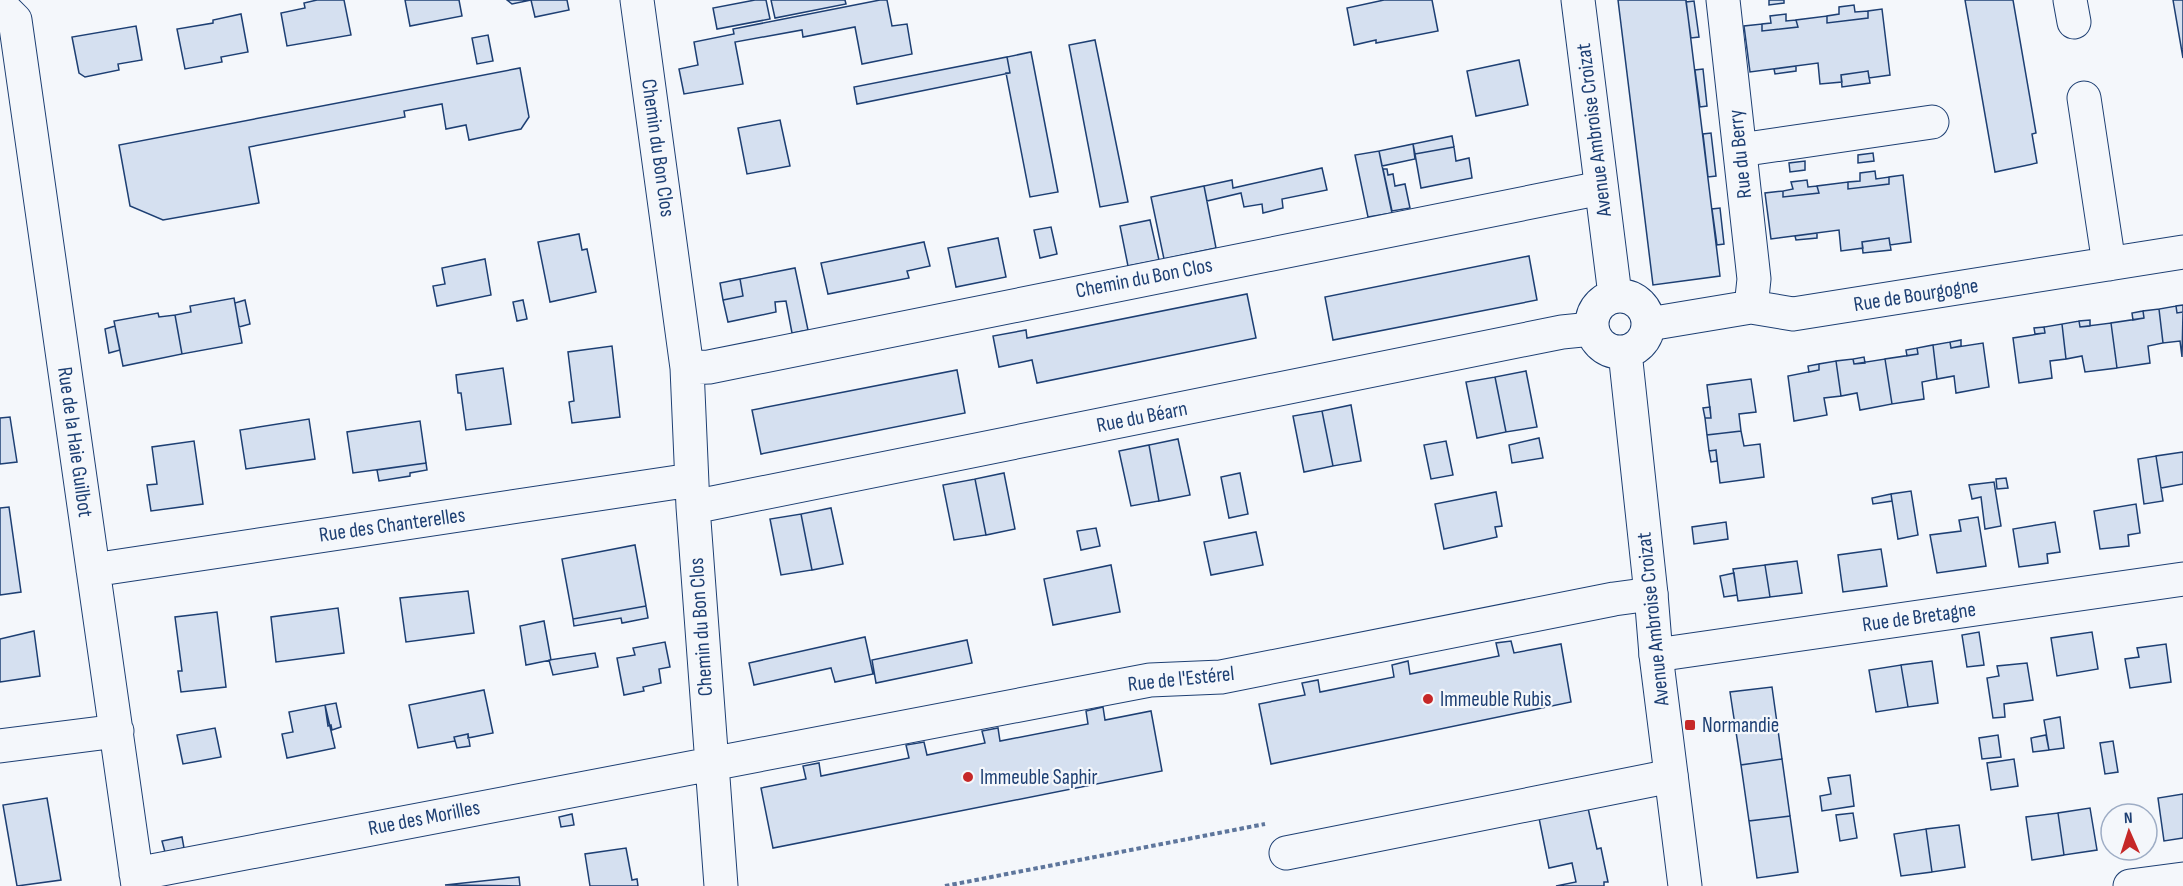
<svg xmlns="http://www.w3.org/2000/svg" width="2183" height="886" font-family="'Sofia Sans Condensed',sans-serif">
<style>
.building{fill:#d5e0f0;stroke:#1d3f73;stroke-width:1.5}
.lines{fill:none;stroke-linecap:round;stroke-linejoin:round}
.minor-casing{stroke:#1d3f73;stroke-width:35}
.major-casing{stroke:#1d3f73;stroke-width:35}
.path{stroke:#5e769c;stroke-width:4;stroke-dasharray:4.5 3;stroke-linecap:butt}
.minor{stroke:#f4f7fb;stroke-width:33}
.major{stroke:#f4f7fb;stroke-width:33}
.poi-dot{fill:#c62828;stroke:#f4f7fb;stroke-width:2}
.labels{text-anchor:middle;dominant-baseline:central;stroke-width:4.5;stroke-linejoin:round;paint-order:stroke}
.street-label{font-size:21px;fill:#1d3f73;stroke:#f4f7fb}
.poi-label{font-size:21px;fill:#1d3f73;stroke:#f4f7fb;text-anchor:start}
</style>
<rect width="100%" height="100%" fill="#f4f7fb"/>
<path class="building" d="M 317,0 L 344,0 L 351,35 L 287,46 L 281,13 L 305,8 L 304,3 Z
M 405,0 L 459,0 L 462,16 L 410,26 Z
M 507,0 L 567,0 L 569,10 L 535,17 L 531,0 L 512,4 Z
M 755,0 L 766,0 L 770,19 L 717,29 L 713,8 Z
M 771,0 L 845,0 L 846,4 L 775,18 Z
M 880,0 L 887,0 L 892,26 L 907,24 L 912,54 L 862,64 L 855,27 L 803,37 L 802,30 L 735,42 L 743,84 L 684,94 L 679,69 L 698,65 L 694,42 L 734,34 L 733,29 Z
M 1384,0 L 1432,0 L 1438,31 L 1376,43 L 1376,40 L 1354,45 L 1347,8 Z
M 1618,0 L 1686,0 L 1720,276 L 1653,285 Z
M 1769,0 L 1784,0 L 1784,3 L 1769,5 Z
M 1965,0 L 2013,0 L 2036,133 L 2032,134 L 2037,163 L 1995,172 Z
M 2173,0 L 2183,0 L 2183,58 Z
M 1694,1 L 1699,37 L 1691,38 L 1686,2 Z
M 1854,5 L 1855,12 L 1868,11 L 1868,18 L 1827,23 L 1827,16 L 1839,14 L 1839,7 Z
M 1882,9 L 1890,75 L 1869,78 L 1868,71 L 1841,75 L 1842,82 L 1820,84 L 1818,63 L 1750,72 L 1744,26 L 1762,24 L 1762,31 L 1798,27 L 1796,20 L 1827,16 L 1827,23 L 1868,18 L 1868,11 Z
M 241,14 L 248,52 L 221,57 L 222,62 L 185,69 L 177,29 L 213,23 L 213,20 Z
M 1786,14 L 1786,21 L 1796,20 L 1798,27 L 1762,31 L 1762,24 L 1771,23 L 1770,16 Z
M 136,26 L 142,60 L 118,64 L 119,70 L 85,77 L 79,73 L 72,37 Z
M 488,35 L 493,61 L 477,64 L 472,38 Z
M 1095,40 L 1128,202 L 1100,207 L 1069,45 Z
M 1031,52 L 1058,192 L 1030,197 L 1006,73 L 1010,73 L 1007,57 Z
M 1007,57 L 1010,73 L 857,104 L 854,87 Z
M 1519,60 L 1528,105 L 1476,116 L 1467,71 Z
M 1796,66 L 1796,71 L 1775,74 L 1774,69 Z
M 520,68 L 529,117 L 521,129 L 469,140 L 466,125 L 446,129 L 442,104 L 404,111 L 405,117 L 249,147 L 259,203 L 163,220 L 130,206 L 119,145 Z
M 1703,69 L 1707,106 L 1700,107 L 1695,70 Z
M 1868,71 L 1870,83 L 1842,87 L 1841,75 Z
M 780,120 L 790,166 L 747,174 L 738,128 Z
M 1711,133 L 1716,176 L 1708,177 L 1703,134 Z
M 1452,136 L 1454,147 L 1415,154 L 1413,144 Z
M 1413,144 L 1415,159 L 1382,166 L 1379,151 Z
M 1454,147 L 1456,161 L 1469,158 L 1472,178 L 1421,188 L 1415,154 Z
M 1379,151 L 1392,213 L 1368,217 L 1355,155 Z
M 1873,153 L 1874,161 L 1858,163 L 1858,155 Z
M 1805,161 L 1805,170 L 1790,172 L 1789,163 Z
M 1322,168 L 1327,190 L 1282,199 L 1283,208 L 1263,213 L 1262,204 L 1244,207 L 1241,193 L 1207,201 L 1204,186 L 1232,180 L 1233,188 Z
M 1383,169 L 1387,169 L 1388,175 L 1393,174 L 1395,186 L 1405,184 L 1410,208 L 1392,211 Z
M 1875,171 L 1876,179 L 1889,177 L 1889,184 L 1848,189 L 1848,182 L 1860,181 L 1860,173 Z
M 1903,175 L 1911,242 L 1890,245 L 1889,238 L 1862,242 L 1863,248 L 1841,251 L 1839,230 L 1771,239 L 1765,193 L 1783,191 L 1783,197 L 1819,193 L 1817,186 L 1848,182 L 1848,189 L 1889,184 L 1889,177 Z
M 1807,180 L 1808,187 L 1817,186 L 1819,193 L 1783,197 L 1783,191 L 1793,189 L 1791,182 Z
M 1204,186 L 1216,248 L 1164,259 L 1151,197 Z
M 1720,208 L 1724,244 L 1717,245 L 1712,209 Z
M 1150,220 L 1159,260 L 1128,266 L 1120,226 Z
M 1051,227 L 1057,254 L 1040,258 L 1034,230 Z
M 1817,233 L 1817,238 L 1796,240 L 1795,236 Z
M 579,234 L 582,250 L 587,249 L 596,292 L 550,302 L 538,242 Z
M 998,238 L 1006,277 L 956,287 L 948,248 Z
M 1889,238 L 1891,250 L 1863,253 L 1862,242 Z
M 924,242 L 930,266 L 907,271 L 909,278 L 828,294 L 821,263 Z
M 1529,256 L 1537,300 L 1333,340 L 1325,297 Z
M 485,259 L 491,295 L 437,306 L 433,286 L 445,284 L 442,268 Z
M 795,268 L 808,330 L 792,333 L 786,301 L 775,302 L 776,312 L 728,322 L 723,300 L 743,296 L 740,279 Z
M 740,279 L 743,296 L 723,300 L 720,283 Z
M 1247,294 L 1256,338 L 1037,383 L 1032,360 L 999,367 L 993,336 L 1026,330 L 1027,338 Z
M 234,298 L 242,343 L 182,354 L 175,315 L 191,312 L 190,306 Z
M 245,300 L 250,324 L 239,327 L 235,303 Z
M 523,300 L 527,319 L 517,321 L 513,302 Z
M 2183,305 L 2183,312 L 2177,313 L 2176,306 Z
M 2176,306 L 2177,313 L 2183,312 L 2182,357 L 2180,341 L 2163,343 L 2159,309 Z
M 2159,309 L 2163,343 L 2148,346 L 2150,363 L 2117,368 L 2111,323 L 2144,318 L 2143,311 Z
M 2143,311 L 2144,318 L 2133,320 L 2132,313 Z
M 158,313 L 159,317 L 175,315 L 182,354 L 123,366 L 114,321 Z
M 2090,320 L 2090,326 L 2080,327 L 2079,321 Z
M 2079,321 L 2080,327 L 2111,323 L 2117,368 L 2085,372 L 2082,356 L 2066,359 L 2062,324 Z
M 2062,324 L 2066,359 L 2050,361 L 2052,378 L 2019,383 L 2013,338 L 2045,333 L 2044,327 Z
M 115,326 L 120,350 L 109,353 L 105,329 Z
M 2044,327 L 2045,333 L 2035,334 L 2034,328 Z
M 1961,340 L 1961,346 L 1951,348 L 1950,342 Z
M 1950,342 L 1951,348 L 1983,343 L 1989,387 L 1956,393 L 1954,376 L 1937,379 L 1933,345 Z
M 1933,345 L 1937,379 L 1922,382 L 1924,399 L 1892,404 L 1885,359 L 1918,354 L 1917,348 Z
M 612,346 L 620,417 L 572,423 L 569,402 L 574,401 L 568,352 Z
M 1917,348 L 1918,354 L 1907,356 L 1906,350 Z
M 1864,357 L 1865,363 L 1854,364 L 1853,359 Z
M 1853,359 L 1854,364 L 1885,359 L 1892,404 L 1860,410 L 1857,393 L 1841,396 L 1836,361 Z
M 1836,361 L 1841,396 L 1824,398 L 1827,415 L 1794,421 L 1788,376 L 1819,370 L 1819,364 Z
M 1819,364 L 1819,370 L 1809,372 L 1808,366 Z
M 503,368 L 511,424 L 466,430 L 461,393 L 458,393 L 456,375 Z
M 957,370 L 965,413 L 761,454 L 752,410 Z
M 1526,371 L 1537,427 L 1506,432 L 1495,377 Z
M 1495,377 L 1506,432 L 1477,438 L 1466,382 Z
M 1751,379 L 1756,412 L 1739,414 L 1741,431 L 1707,435 L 1705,418 L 1711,418 L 1707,385 Z
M 1351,405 L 1361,461 L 1333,466 L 1322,411 Z
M 1710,407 L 1711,418 L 1705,418 L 1703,408 Z
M 1322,411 L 1333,466 L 1304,472 L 1293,416 Z
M 10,417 L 17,462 L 0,464 L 0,418 Z
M 309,419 L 315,459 L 246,469 L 240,430 Z
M 420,421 L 426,463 L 353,473 L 347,432 Z
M 1741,431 L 1744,446 L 1760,444 L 1764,477 L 1720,483 L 1716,450 L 1709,451 L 1707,435 Z
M 1539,438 L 1543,458 L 1512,463 L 1509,445 Z
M 1178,439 L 1190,495 L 1159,501 L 1149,445 Z
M 194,441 L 203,504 L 151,511 L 147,485 L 157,484 L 152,447 Z
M 1446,441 L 1453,475 L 1431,479 L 1424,445 Z
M 1149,445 L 1159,501 L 1131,506 L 1119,451 Z
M 1716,450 L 1717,461 L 1711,462 L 1709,451 Z
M 2183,452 L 2183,484 L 2161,488 L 2156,456 Z
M 2156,456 L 2163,501 L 2144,504 L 2138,459 Z
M 426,463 L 427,470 L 410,473 L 410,476 L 379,481 L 377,470 Z
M 1004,473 L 1015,529 L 986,535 L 975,479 Z
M 1240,473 L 1248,514 L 1229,518 L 1221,477 Z
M 2006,478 L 2008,488 L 1997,489 L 1996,479 Z
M 975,479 L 986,535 L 954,540 L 943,485 Z
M 1994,482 L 2001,526 L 1985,529 L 1981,497 L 1972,499 L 1969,485 Z
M 1911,491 L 1918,535 L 1898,539 L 1891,494 Z
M 1496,492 L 1502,526 L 1495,527 L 1497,537 L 1444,549 L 1435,504 Z
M 1891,494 L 1892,501 L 1873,504 L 1872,498 Z
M 2136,504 L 2140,533 L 2128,535 L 2129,546 L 2100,549 L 2094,511 Z
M 9,507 L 21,592 L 0,595 L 0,508 Z
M 831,508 L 843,564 L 812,570 L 801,514 Z
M 801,514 L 812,570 L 781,575 L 770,519 Z
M 1978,517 L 1986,566 L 1937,573 L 1930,535 L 1961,531 L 1959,520 Z
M 1726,522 L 1728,539 L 1694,544 L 1692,527 Z
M 2055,522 L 2060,552 L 2047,554 L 2048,563 L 2019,567 L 2013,529 Z
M 1096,528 L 1100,546 L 1081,550 L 1077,531 Z
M 1256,532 L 1263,565 L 1211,575 L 1204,542 Z
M 635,545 L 646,606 L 573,619 L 562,559 Z
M 1881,549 L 1887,586 L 1843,592 L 1838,555 Z
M 1797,561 L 1802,593 L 1770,597 L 1765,565 Z
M 1111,565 L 1120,612 L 1053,625 L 1044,579 Z
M 1765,565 L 1770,597 L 1738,601 L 1733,569 Z
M 1734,573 L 1737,595 L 1724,597 L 1720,576 Z
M 468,591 L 474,633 L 406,642 L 400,598 Z
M 646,606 L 648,618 L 622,623 L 621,618 L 574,626 L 573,619 Z
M 338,608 L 344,653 L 276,662 L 271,617 Z
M 217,612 L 226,687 L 181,692 L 178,671 L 182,671 L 175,617 Z
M 544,621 L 551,660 L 526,665 L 520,626 Z
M 34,631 L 40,676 L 0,682 L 0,639 Z
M 1979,632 L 1984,665 L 1967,667 L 1962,635 Z
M 2092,632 L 2098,669 L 2057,676 L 2051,638 Z
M 865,637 L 873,674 L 835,682 L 831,668 L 754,685 L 749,663 Z
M 967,640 L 972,663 L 876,683 L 872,660 Z
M 1511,641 L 1514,653 L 1561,644 L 1571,702 L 1271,764 L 1259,704 L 1305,695 L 1302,683 L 1318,680 L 1320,692 L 1394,677 L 1392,665 L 1408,661 L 1410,674 L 1499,656 L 1496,643 Z
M 665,642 L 670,667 L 659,669 L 661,683 L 643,687 L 644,691 L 624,695 L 617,658 L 635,655 L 633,648 Z
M 2166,644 L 2171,682 L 2130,688 L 2125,659 L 2139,657 L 2137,648 Z
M 595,653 L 598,667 L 553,675 L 549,660 Z
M 1932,661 L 1938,703 L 1908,707 L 1901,665 Z
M 2027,663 L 2033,700 L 2004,704 L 2005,717 L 1993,718 L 1987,678 L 1999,676 L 1997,666 Z
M 1901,665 L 1908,707 L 1876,712 L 1869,670 Z
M 1772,687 L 1782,759 L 1741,765 L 1730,692 Z
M 484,690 L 493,733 L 468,738 L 468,734 L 454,737 L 455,741 L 418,748 L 409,705 Z
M 336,703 L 341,727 L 332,730 L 331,725 L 328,726 L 325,705 Z
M 325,705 L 335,748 L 287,758 L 282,734 L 293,732 L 289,712 Z
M 1103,707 L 1105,720 L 1151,711 L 1162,771 L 773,848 L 761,788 L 806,779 L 803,766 L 819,763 L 821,776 L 909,758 L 906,745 L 924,742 L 927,755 L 985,743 L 982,731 L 998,728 L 1000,741 L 1088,724 L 1086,711 Z
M 2060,717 L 2064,748 L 2049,750 L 2044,720 Z
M 215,728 L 221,757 L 183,764 L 177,735 Z
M 468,734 L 470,746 L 457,748 L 454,737 Z
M 1998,735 L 2001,757 L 1982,759 L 1979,738 Z
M 2046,735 L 2049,750 L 2033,752 L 2031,738 Z
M 2113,741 L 2118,772 L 2105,774 L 2100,743 Z
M 1782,759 L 1790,816 L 1749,821 L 1741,765 Z
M 2014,759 L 2018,786 L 1991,790 L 1987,763 Z
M 1850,775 L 1854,806 L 1822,811 L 1820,796 L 1831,794 L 1828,778 Z
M 2183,794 L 2183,838 L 2164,841 L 2158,798 Z
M 47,798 L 61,880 L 17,886 L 3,805 Z
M 1588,808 L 1597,849 L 1601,848 L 1608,882 L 1604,882 L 1604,886 L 1556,886 L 1576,882 L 1572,863 L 1549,868 L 1539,818 Z
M 2090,808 L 2097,850 L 2064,855 L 2058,813 Z
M 1853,813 L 1857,838 L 1840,841 L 1836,815 Z
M 2058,813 L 2064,855 L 2032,860 L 2026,817 Z
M 572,814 L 574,825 L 561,827 L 559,817 Z
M 1790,816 L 1798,872 L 1757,878 L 1749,821 Z
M 1959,825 L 1965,867 L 1932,872 L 1926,829 Z
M 1926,829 L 1932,872 L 1901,876 L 1894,834 Z
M 182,837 L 184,848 L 165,852 L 162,841 Z
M 626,848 L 632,880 L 637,879 L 638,886 L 590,886 L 585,854 Z
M 519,877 L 520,886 L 445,885 Z"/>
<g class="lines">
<defs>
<path id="minor" d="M 637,0 L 687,368 L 693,507 L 721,886
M 1723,0 L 1754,279 L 1751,307
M 2070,0 L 2074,22
M 0,5 L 15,20 L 138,886
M 2084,98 L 2109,264
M 1740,150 L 1932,122
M 1649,324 L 1751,307 L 1793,314 L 2183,252
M 687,368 L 709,367 L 1601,188
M 693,507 L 1562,332 L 1592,329
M 93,570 L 691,480
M 1656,655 L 2183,579
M 0,746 L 117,731
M 1286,853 L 1671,776
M 136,874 L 1150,680 L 1221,677 L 1614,599 L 1651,594
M 2130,886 L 2183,879"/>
<path id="major" d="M 1578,0 L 1615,295
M1592 324a28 28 0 1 1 56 0a28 28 0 1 1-56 0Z
M 1625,352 L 1651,594 L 1656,655 L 1685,886"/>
</defs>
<use href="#minor" class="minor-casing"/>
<use href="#major" class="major-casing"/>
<path class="path" d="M 945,886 L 1265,824"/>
<use href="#minor" class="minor"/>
<use href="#major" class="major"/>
</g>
<g class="poi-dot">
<circle cx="1428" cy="699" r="6"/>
<rect x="1684" y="719" width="12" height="12" rx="3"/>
<circle cx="968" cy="777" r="6"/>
</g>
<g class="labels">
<g class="street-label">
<text transform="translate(1594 130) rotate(-97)">Avenue Ambroise Croizat</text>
<text transform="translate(658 148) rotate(82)">Chemin du Bon Clos</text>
<text transform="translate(1740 154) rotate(-96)">Rue du Berry</text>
<text transform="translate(1144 278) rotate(-11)">Chemin du Bon Clos</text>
<text transform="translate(1916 295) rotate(-9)">Rue de Bourgogne</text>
<text transform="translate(1142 417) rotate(-11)">Rue du Béarn</text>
<text transform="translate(75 442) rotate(82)">Rue de la Haie Guilbot</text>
<text transform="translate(392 525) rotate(-8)">Rue des Chanterelles</text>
<text transform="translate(1919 617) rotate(-8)">Rue de Bretagne</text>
<text transform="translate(1653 619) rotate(-96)">Avenue Ambroise Croizat</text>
<text transform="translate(701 627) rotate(-94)">Chemin du Bon Clos</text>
<text transform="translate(1181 679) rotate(-6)">Rue de l'Estérel</text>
<text transform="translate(424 818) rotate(-11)">Rue des Morilles</text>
</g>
<g class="poi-label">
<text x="1440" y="699">Immeuble Rubis</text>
<text x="1702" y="725">Normandie</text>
<text x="980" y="777">Immeuble Saphir</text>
</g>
</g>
<g transform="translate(2129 832) rotate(357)"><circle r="28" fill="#f4f7fb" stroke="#9eadc5" stroke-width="1.5"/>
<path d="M0-4.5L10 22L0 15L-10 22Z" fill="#c62828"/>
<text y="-9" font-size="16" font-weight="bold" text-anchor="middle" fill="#1d3f73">N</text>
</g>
</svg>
